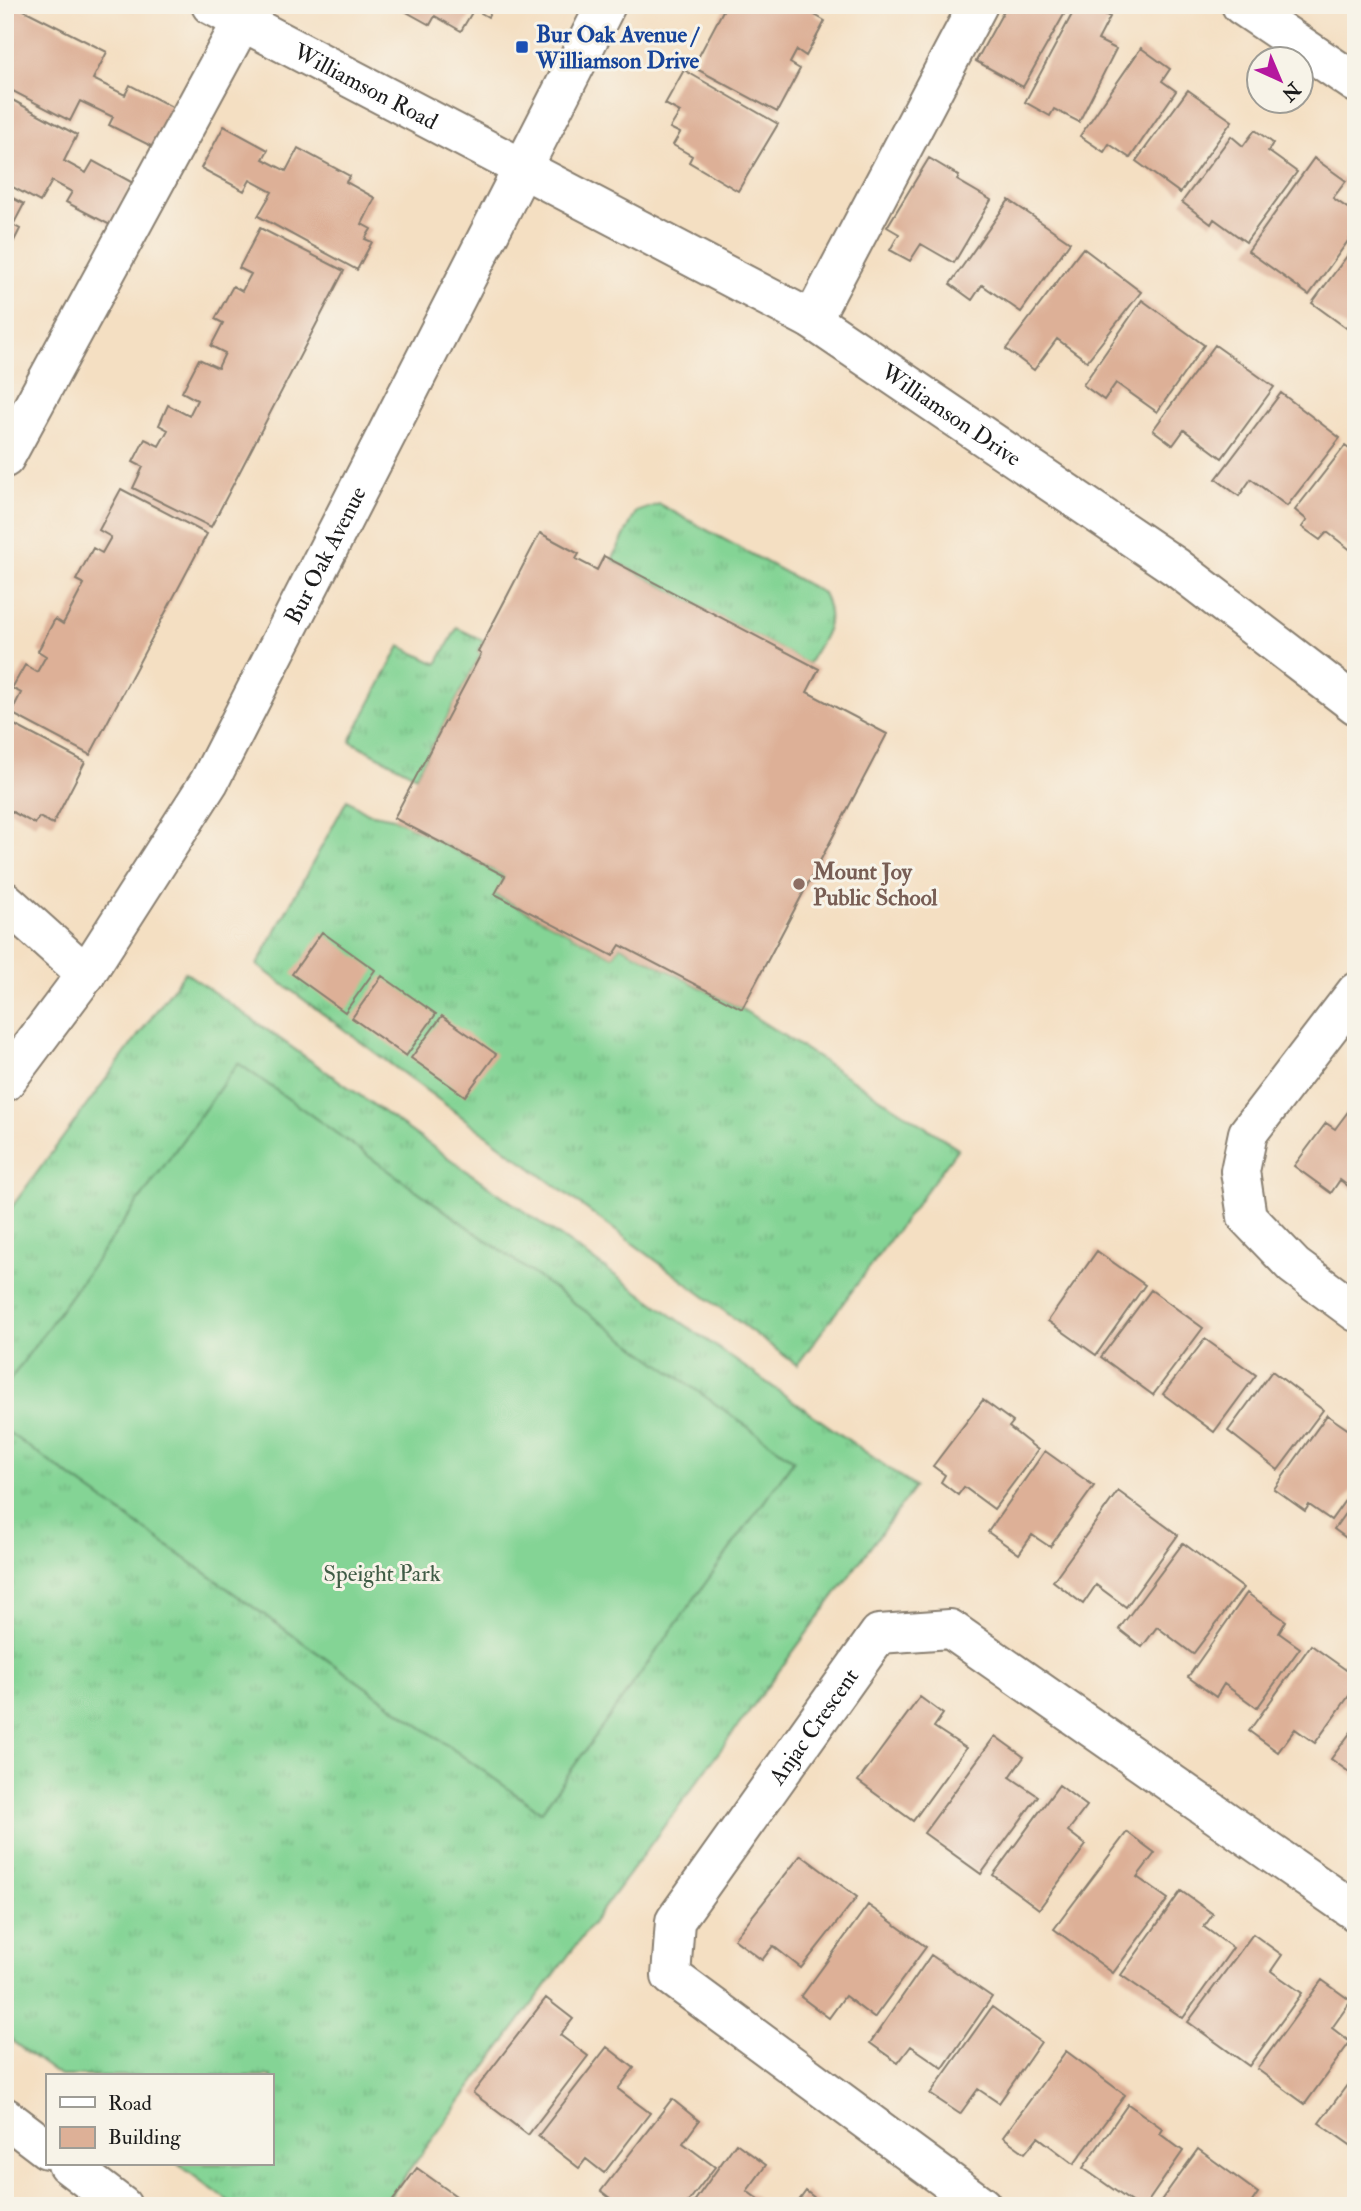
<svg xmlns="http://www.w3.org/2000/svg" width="1361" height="2211" font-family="'IM FELL Double Pica',serif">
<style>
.grass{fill:url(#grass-tufts);stroke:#507858;stroke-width:2}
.garden{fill:#84d495;stroke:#507858;stroke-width:2}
.building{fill:#ddb097}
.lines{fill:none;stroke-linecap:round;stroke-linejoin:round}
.minor-casing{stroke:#887e6f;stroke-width:42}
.minor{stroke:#fff;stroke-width:38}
.transit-dot{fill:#1a4fb4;stroke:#f7f3e8;stroke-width:2.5}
.education-dot{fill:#8d6e63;stroke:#f7f3e8;stroke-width:2.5}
.labels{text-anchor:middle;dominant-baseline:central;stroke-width:6;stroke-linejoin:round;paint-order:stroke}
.transit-label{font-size:23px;font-weight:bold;fill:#164399;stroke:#f7f3e8;text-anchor:start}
.street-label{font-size:23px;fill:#1c1c1c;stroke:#f7f3e8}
.education-label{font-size:23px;font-weight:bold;fill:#785e54;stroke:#f7f3e8;text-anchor:start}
.park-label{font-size:23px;fill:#405c46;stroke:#f7f3e8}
</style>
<defs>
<pattern id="grass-tufts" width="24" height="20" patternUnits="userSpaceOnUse" patternTransform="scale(1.75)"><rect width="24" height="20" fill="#84d495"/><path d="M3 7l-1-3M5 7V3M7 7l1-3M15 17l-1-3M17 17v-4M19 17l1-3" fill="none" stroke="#71b580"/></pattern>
</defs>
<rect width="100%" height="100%" fill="#f7f3e8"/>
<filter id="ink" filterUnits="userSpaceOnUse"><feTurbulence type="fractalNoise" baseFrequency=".0143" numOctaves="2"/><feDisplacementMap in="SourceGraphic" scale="14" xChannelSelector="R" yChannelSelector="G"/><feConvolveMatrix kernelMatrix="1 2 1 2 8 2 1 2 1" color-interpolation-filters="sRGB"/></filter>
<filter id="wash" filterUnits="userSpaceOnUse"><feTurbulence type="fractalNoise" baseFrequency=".00686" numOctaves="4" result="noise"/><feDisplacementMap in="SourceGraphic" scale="28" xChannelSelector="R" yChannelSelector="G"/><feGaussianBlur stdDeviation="1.57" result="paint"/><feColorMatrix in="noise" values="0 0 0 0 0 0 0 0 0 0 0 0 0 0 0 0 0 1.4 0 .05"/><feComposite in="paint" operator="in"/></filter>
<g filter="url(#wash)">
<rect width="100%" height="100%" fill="#f4dfc2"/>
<path class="grass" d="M 659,504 L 823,593 C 838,624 824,636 808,664 L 612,560 L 636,512 Z
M 457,628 L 484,641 L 478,651 L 481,654 L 416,776 L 350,741 L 400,646 L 437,664 Z
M 347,800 L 368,813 L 394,818 L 505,876 L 496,895 L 613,956 L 620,945 L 742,1009 L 958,1148 L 797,1365 L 257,965 Z
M 185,972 L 915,1487 L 383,2206 L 235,2206 L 178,2164 L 271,2164 L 271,2076 L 60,2076 L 5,2036 L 5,1216 Z"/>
<path class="garden" d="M 238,1063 L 794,1460 L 541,1812 L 5,1430 L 5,1387 Z"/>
<g id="blocks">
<path class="building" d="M 14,5 L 107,52 L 93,79 L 125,95 L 130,85 L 174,108 L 153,147 L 109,125 L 113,117 L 80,101 L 70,121 L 5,87 L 5,22 Z
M 394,5 L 495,5 L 488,17 L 474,9 L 461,31 L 435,16 L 430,25 Z
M 726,5 L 820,5 L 815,15 L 825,21 L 806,56 L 797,50 L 790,63 L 800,69 L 777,112 L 693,67 Z
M 1007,5 L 1057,5 L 1066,11 L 1023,87 L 976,61 Z
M 1077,5 L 1088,5 L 1110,17 L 1098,40 L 1116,49 L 1079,122 L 1054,109 L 1050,116 L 1025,102 Z
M 1141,48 L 1170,69 L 1162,81 L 1176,91 L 1130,158 L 1109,144 L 1104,152 L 1080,136 Z
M 684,70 L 778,124 L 738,191 L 689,162 L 692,156 L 673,145 L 680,133 L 670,128 L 680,112 L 665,104 Z
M 1188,90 L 1232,121 L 1180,193 L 1136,161 Z
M 5,96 L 77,135 L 64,161 L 86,173 L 93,161 L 133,183 L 110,225 L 66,202 L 72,192 L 52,181 L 40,202 L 5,183 Z
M 224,126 L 268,150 L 263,159 L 286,171 L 298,148 L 350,176 L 346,182 L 375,198 L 362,224 L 371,229 L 365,239 L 372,242 L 357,270 L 258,216 L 272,192 L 250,180 L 244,191 L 201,168 Z
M 1255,130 L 1273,143 L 1268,151 L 1297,172 L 1246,242 L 1214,219 L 1211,224 L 1182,202 L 1231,136 L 1243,146 Z
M 929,158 L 959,176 L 957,180 L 991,200 L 954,263 L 921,244 L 910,261 L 890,250 L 899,234 L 887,227 Z
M 1314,158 L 1346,181 L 1333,198 L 1356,214 L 1356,230 L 1309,295 L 1248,251 Z
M 5,194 L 24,204 L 13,225 L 20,229 L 9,251 L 5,249 Z
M 1009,200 L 1070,242 L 1021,312 L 982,285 L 972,300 L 950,284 Z
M 260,228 L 344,271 L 211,527 L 133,488 L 143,467 L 133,462 L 145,439 L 159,446 L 168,430 L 159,425 L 168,405 L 189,416 L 197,400 L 182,392 L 199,359 L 218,368 L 225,353 L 211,346 L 223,323 L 215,319 L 233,286 L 242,291 L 251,274 L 239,268 Z
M 1356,244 L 1356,335 L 1312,303 Z
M 1083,248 L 1141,292 L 1087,361 L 1057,339 L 1034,370 L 1006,349 Z
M 1142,300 L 1204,345 L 1157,412 L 1116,383 L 1104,400 L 1083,385 Z
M 1215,345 L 1274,387 L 1222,458 L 1184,430 L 1173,445 L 1153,430 Z
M 1281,393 L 1340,438 L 1287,506 L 1251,479 L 1239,496 L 1216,479 Z
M 1345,446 L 1356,454 L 1356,554 L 1327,532 L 1320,540 L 1302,527 L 1307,520 L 1295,510 Z
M 121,489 L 207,534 L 90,755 L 11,713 L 21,693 L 12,688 L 25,665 L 37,672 L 46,656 L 38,651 L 55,619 L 63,624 L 84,584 L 76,580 L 93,548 L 102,553 L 111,537 L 99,530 Z
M 540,533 L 579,554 L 576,559 L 597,570 L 604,556 L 819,669 L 807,692 L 887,734 L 742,1009 L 620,945 L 613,956 L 495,894 L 505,876 L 394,818 L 481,654 L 478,652 Z
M 5,720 L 85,762 L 53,824 L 39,817 L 35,824 L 7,809 L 9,804 L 5,802 Z
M 322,932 L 375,970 L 345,1012 L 292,974 Z
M 382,976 L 436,1014 L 406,1056 L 352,1018 Z
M 442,1016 L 496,1054 L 465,1096 L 411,1058 Z
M 1356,1101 L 1356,1192 L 1340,1180 L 1331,1193 L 1294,1166 L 1326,1123 L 1335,1129 Z
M 1097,1251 L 1145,1285 L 1096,1355 L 1048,1321 Z
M 1151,1290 L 1203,1328 L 1153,1395 L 1101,1357 Z
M 1205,1339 L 1256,1375 L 1214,1432 L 1163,1394 Z
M 1272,1371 L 1323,1410 L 1278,1470 L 1228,1431 Z
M 983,1400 L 1013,1422 L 1009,1427 L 1038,1450 L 994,1509 L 964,1487 L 958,1495 L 941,1482 L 945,1475 L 933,1466 Z
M 1327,1415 L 1356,1435 L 1356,1485 L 1331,1520 L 1309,1505 L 1305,1511 L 1274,1489 Z
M 1045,1451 L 1094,1486 L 1050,1547 L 1032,1535 L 1019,1554 L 988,1532 Z
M 1118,1491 L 1178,1535 L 1126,1607 L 1096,1585 L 1083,1604 L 1053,1581 Z
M 1356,1498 L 1356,1545 L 1334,1529 Z
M 1183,1543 L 1243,1588 L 1193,1654 L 1157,1627 L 1142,1647 L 1119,1629 Z
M 1247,1593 L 1286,1621 L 1279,1633 L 1300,1648 L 1257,1708 L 1224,1684 L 1216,1697 L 1188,1677 Z
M 1311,1645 L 1356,1677 L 1356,1686 L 1315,1743 L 1295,1729 L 1278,1752 L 1249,1731 Z
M 920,1697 L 943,1714 L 934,1727 L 966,1748 L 913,1821 L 858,1781 Z
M 1356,1725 L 1356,1777 L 1331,1759 Z
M 995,1736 L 1024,1757 L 1010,1777 L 1038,1796 L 981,1874 L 924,1833 Z
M 1059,1785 L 1087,1806 L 1068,1831 L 1086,1845 L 1039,1909 L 993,1875 Z
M 1127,1832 L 1155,1853 L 1137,1877 L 1168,1899 L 1113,1973 L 1054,1929 Z
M 801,1855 L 857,1897 L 801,1968 L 773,1946 L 762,1960 L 734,1939 Z
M 1181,1891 L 1213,1914 L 1204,1927 L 1233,1948 L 1183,2018 L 1121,1975 Z
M 868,1905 L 926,1947 L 874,2018 L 845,1996 L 829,2018 L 801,1997 Z
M 1253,1934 L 1282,1955 L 1271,1971 L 1302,1993 L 1249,2066 L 1188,2022 Z
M 931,1955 L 992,1997 L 943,2068 L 911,2046 L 898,2063 L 870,2043 Z
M 1322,1980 L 1351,2001 L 1332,2028 L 1350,2042 L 1305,2104 L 1257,2069 Z
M 546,1998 L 573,2019 L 560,2035 L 588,2056 L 528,2135 L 473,2093 Z
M 992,2007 L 1041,2042 L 999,2103 L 978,2089 L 960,2114 L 930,2094 Z
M 607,2047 L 634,2068 L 618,2089 L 650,2113 L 604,2173 L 586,2159 L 579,2168 L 538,2136 Z
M 1066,2051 L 1125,2095 L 1074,2164 L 1038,2137 L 1025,2153 L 1003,2137 Z
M 1356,2073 L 1356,2149 L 1319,2123 Z
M 672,2099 L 699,2121 L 683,2143 L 715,2167 L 685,2206 L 620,2206 L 601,2191 Z
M 1128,2104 L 1163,2129 L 1160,2134 L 1183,2151 L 1145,2206 L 1137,2206 L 1083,2168 Z
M 736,2143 L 766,2165 L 747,2191 L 767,2206 L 691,2206 Z
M 1198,2149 L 1258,2193 L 1249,2206 L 1157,2206 Z
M 417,2168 L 470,2206 L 389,2206 Z
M 806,2191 L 825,2206 L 795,2206 Z"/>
</g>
</g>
<g filter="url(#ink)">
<use href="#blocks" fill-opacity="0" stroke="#887e6f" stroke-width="2"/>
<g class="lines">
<defs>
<g id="minor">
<path id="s1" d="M 211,5 L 812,320 L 1176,567 L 1356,705"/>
<path d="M 1241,5 L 1356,83"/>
<path d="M 812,320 L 978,5"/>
<path d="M 5,458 L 251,5"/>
<path d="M 5,901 L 86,974"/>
<path d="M 1356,992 L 1248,1133 L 1240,1171 L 1247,1217 L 1294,1266 L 1356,1312"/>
<path id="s2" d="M 5,1082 L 86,974 L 209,782 L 606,5"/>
<path d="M 5,2117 L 47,2149"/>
<path d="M 67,2164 L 122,2206"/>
<path id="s3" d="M 982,2206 L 671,1976 L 675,1921 L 879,1634 L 950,1629 L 1356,1912"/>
</g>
</defs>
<use href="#minor" class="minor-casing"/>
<use href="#minor" class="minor"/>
</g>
</g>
<rect class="transit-dot" x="515" y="40" width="14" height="14" rx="3.5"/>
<circle class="education-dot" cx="799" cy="884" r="7"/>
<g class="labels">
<g class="transit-label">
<text x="536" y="34">Bur Oak Avenue /<tspan x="536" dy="26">Williamson Drive</tspan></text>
</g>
<g class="street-label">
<text stroke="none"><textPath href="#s1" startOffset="175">Williamson Road</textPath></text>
<text stroke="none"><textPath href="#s1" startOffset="847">Williamson Drive</textPath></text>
<text stroke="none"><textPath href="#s2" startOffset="618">Bur Oak Avenue</textPath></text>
<text stroke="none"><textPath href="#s3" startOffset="681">Anjac Crescent</textPath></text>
</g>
<g class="education-label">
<text x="813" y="871">Mount Joy<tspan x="813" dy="26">Public School</tspan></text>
</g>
<g class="park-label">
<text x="382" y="1573">Speight Park</text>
</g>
</g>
<rect width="1361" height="2211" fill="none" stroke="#f7f3e8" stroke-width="28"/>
<rect x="46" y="2074" width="228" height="91" fill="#f7f3e8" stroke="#9f9d96" stroke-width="2"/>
<rect x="60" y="2097" width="35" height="10" fill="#ffffff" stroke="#9f9d96" stroke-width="2"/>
<text x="108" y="2110" font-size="21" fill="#1c1c1c">Road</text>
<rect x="60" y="2127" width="35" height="21" fill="#ddb097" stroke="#9f9d96" stroke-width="2"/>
<text x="108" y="2144" font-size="21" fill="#1c1c1c">Building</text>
<g transform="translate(1280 80) rotate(136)"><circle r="33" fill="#f7f3e8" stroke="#9f9d96" stroke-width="2"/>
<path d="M0-5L12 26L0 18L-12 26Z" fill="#b5179e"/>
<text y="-10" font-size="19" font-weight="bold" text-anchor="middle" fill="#1c1c1c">N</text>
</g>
</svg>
